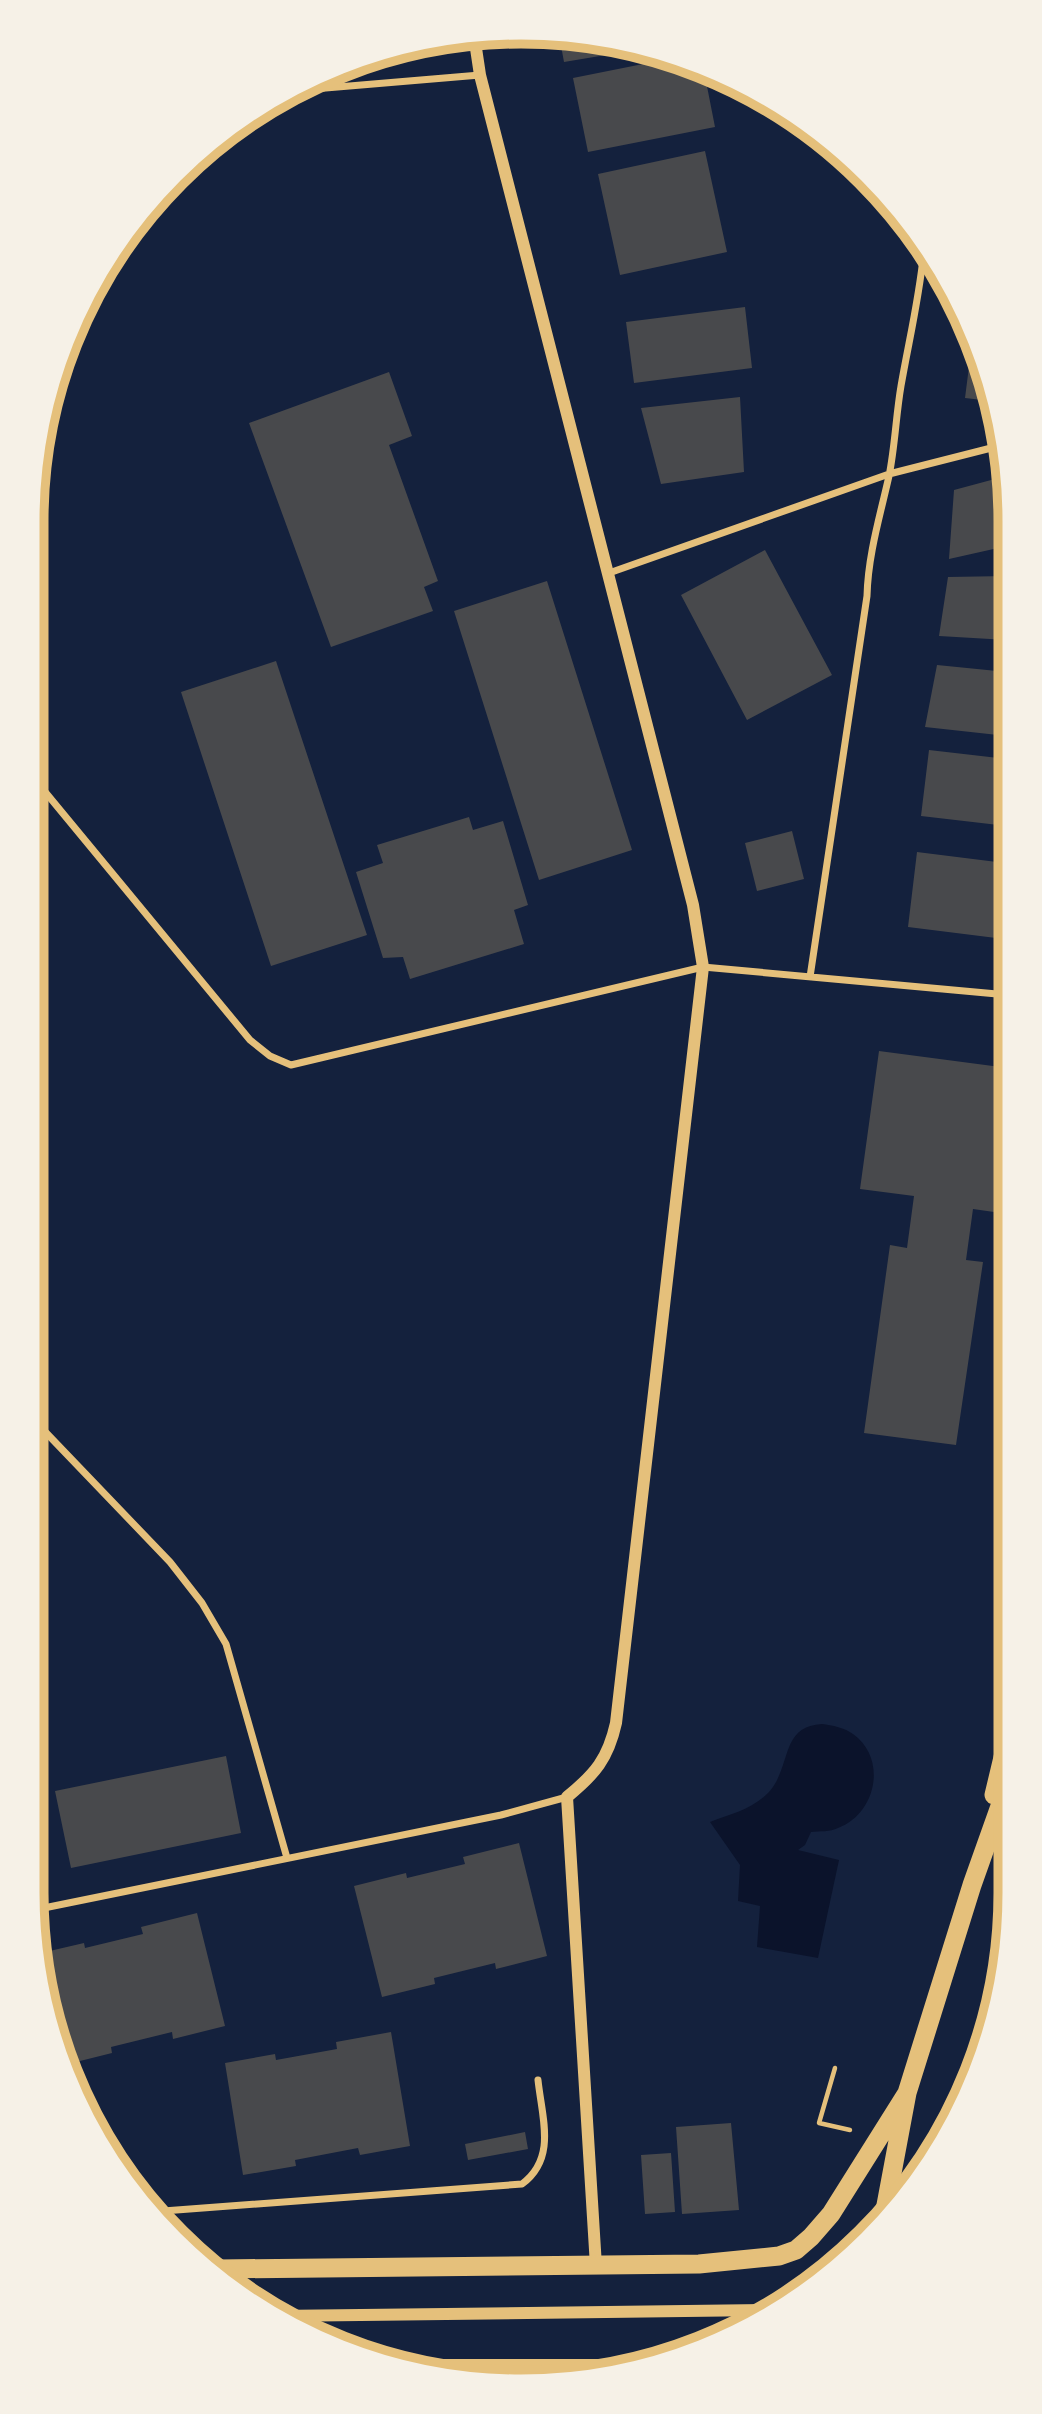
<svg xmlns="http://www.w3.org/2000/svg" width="1042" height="2414" font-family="Manrope,sans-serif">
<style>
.water{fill:#0b132b}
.building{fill:#48494c}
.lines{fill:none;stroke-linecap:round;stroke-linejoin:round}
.path{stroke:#e5c07b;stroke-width:4.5}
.service{stroke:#e5c07b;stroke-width:5}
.minor{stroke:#e5c07b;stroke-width:7}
.tertiary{stroke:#e5c07b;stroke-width:12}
.trunk{stroke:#e5c07b;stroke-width:19}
.rim{fill:none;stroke:#e5c07b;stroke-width:9}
</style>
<rect width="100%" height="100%" fill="#14213d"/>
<path class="water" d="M 822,1724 C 832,1725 845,1728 853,1734 C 888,1759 876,1814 838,1828 C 830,1832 820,1831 811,1832 L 805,1845 L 798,1850 L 839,1860 L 818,1958 L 757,1947 L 760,1906 L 738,1901 L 740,1865 L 710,1822 C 731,1814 753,1809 769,1792 C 792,1766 780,1726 822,1724 Z"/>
<path class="building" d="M 559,35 L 585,36 L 642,49 L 564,62 Z
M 678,57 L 704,71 L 715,127 L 588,152 L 573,78 Z
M 705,151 L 727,252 L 620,275 L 598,174 Z
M 745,307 L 752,368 L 634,383 L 626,322 Z
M 973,335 L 991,401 L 965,398 Z
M 389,372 L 412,436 L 389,445 L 438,581 L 424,587 L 433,611 L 331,647 L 249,423 Z
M 740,397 L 744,472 L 661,484 L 641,408 Z
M 1006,476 L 1007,546 L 949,559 L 954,490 Z
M 765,550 L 832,675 L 747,720 L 681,595 Z
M 1007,576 L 1007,640 L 939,636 L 948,577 Z
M 547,581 L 632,850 L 539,880 L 454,611 Z
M 276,661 L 367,935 L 271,966 L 181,692 Z
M 937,665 L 1007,672 L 1007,736 L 925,727 Z
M 929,750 L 1007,759 L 1007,826 L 921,816 Z
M 469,817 L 473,830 L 503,821 L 528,905 L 514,910 L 524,944 L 410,979 L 403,957 L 383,958 L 356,872 L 383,863 L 377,845 Z
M 792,831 L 804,879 L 757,891 L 745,843 Z
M 917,852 L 1005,863 L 996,938 L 908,927 Z
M 879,1051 L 1008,1068 L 1008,1214 L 973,1209 L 966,1260 L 983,1262 L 956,1445 L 864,1433 L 890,1245 L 907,1248 L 914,1196 L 860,1189 Z
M 226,1756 L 241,1833 L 71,1868 L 55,1791 Z
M 519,1843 L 547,1956 L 496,1969 L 495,1963 L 434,1978 L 435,1984 L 382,1997 L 354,1886 L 406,1873 L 407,1878 L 465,1864 L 463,1857 Z
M 197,1913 L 225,2026 L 173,2039 L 172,2032 L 111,2047 L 112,2053 L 64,2065 L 58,2051 L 41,1953 L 84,1943 L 85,1948 L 143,1934 L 141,1927 Z
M 391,2032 L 410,2146 L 360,2155 L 358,2148 L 295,2160 L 296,2166 L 243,2175 L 225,2063 L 275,2054 L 276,2060 L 337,2049 L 336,2042 Z
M 731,2123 L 739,2210 L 682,2214 L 676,2127 Z
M 525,2132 L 528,2149 L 468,2160 L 465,2144 Z
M 671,2153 L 675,2212 L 645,2214 L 641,2155 Z"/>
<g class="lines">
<path class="path" d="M 835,2068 L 819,2123 L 850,2130"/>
<path class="service" d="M 922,271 L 938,273"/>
<path class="minor" d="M 290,91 L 480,75
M 609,573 L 889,474 L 1003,445
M 32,776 L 250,1040 L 270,1056 L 291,1065 L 703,967 L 1008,995
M 810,977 L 867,596 C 868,555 880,516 889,476 C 895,446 896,415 901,386 C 909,340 920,295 924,249
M 32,1418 L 170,1562 L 202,1603 L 226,1644 L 287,1858
M 34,1910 L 501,1815 L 567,1797
M 150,2212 L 522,2184 C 557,2158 542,2118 538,2080"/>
<path class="tertiary" d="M 474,35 L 480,75 L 693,905 L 703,967 L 616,1723 C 608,1759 595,1774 567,1797 L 596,2266
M 275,2316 L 774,2310
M 403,2365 L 643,2365"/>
<path class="trunk" d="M 994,1795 L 1010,1728
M 883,2221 L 907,2093 L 972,1885 L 1010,1778
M 218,2269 L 699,2264 L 779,2256 L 796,2250 L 811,2237 L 831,2214 L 907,2093"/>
</g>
<path d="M0 0H1042V2414H0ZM521 44H521A477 477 0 0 1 998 521V1893A477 477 0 0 1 521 2370H521A477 477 0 0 1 44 1893V521A477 477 0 0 1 521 44Z" fill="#f6f1e7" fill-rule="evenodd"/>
<path class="rim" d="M521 44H521A477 477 0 0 1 998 521V1893A477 477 0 0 1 521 2370H521A477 477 0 0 1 44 1893V521A477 477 0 0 1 521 44Z"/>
</svg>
